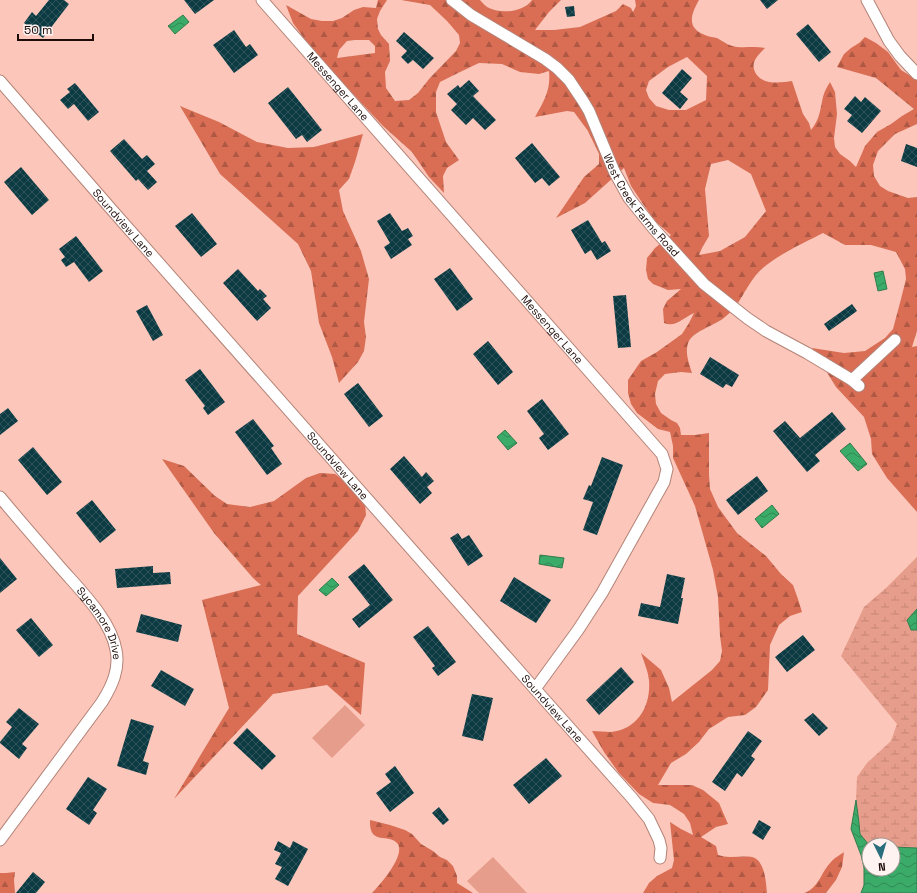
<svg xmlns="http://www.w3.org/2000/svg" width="917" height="893" font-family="'Space Grotesk',sans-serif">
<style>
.forest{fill:url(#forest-firs);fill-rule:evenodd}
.wetland{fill:url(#wetland-marsh)}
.pitch{fill:#e79d8b}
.water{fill:url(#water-waves);stroke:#327b4d}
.building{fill:url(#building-cross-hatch)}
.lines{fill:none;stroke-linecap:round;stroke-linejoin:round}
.street-casing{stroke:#b48378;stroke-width:13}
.street{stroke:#fff;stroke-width:11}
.labels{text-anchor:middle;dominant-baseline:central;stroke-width:4;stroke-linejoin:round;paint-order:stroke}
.street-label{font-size:11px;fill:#1d0b08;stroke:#fef3f0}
</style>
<defs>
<pattern id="forest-firs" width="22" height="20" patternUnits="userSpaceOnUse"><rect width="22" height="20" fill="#d96e55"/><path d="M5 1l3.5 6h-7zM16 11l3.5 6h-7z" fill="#af5944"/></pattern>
<pattern id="wetland-marsh" width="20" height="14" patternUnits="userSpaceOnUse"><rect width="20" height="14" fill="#e79d8b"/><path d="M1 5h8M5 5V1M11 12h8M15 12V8" fill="none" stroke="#c68676"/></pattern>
<pattern id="water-waves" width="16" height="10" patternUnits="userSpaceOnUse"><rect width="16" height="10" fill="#3bab6a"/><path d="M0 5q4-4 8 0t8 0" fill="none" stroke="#318955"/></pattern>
<pattern id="building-cross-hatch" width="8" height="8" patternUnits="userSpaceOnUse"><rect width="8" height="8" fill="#0d3b44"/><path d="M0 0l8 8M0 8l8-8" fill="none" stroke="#30545b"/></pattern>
</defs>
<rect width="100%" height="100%" fill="#fcc7ba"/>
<path class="forest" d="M 378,0 L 387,0 L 380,11 L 377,19 L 378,29 L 381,35 L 389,44 L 390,61 L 385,72 L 386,88 L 395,101 L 409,100 L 418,93 L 429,79 L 456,51 L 460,43 L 459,35 L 447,21 L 430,5 L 401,0 L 480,0 C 482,2 484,5 487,7 C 499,14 523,13 532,0 L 561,0 L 549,12 L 535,30 L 554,30 L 580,27 L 616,11 L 623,4 L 631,8 L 633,12 L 636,6 L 635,0 L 699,0 C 691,14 686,28 705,35 C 709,37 714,37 717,38 C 724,42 729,46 737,47 C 746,48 755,46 765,48 C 761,52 757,56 755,60 C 753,64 753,68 755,72 C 761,85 780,83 792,81 L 803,114 L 809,123 L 811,130 C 820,119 820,110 823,97 C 824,92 827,87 830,82 L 835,92 L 837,114 L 834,138 L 835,147 L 840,154 L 850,161 L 856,167 L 865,146 L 877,132 L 891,124 L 902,116 L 914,109 L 876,78 L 837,67 L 844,54 L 851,48 L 859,43 L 865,37 L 876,43 L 888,52 L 901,70 L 917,80 L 917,124 L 895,134 L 878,151 L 873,165 L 874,176 L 880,186 L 888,191 L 908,198 L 917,197 L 917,331 L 912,347 L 917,346 L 917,512 L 887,478 L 872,454 L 871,439 L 864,417 L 836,387 L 812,348 L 844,353 L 865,351 L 885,338 L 893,329 L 901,299 L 906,279 L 905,269 L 896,252 L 871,245 L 845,245 L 823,233 C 802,244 770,258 756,275 C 745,288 739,307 725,317 C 716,325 694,331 689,341 C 684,351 689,363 692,373 L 681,372 L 665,374 L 658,381 L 655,394 L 656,404 L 661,413 L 671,420 L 677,423 L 680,428 L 681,435 L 695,435 L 709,433 L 709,475 L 710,489 L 718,507 L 737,533 L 766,556 L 781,574 L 793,585 L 798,599 L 802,612 L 790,616 L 779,625 L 770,645 L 768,690 L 756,707 L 745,715 L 728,717 L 709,729 L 699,742 L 686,754 L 671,763 L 658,785 L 692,785 L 703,790 L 719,803 L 728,824 L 716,827 L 701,837 L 716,846 L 718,855 C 722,856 726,857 730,857 C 737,857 745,856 752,857 C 765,860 766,883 767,893 L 643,893 L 649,883 L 657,876 L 672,868 L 674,860 L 670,822 L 681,829 L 693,835 L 690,823 L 684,814 L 670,805 L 653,803 L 639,794 L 619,773 L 604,752 L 592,731 C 598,731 605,732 611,732 C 638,729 651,706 649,680 C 648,671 644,662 641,653 L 661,670 L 669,688 L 672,702 L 712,670 L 720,661 L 722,651 L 720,636 L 718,597 L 713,570 L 695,506 L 673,458 L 673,446 L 670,432 L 658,429 L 637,413 L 631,404 L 628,393 L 628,380 L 641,361 L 657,352 L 682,334 L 689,323 L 694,313 C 684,317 676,328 664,323 L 663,309 L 667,301 L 681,289 L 668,290 L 653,284 L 648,279 L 646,270 L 647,258 L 655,248 L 671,235 L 656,222 L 643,204 L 631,186 L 624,168 L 585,203 L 556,218 L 584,177 L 599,164 L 599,154 L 588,131 L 574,112 L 567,111 L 535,117 C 544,101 551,90 549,71 L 539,74 L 520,72 L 502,64 L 479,63 L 458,73 L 440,82 L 436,92 L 436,112 L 446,142 L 459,160 L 447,168 L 443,176 L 444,193 L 429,177 L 412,152 L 383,126 L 340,80 L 311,48 L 293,23 L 286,5 L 311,19 L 322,21 L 333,21 L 342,18 L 354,10 L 363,7 L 376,8 ZM 355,40 L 369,40 L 375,46 L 375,53 L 337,58 L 339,50 L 347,41 ZM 687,57 L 707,76 L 706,100 L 686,110 L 669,110 L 656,106 L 649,98 L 646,90 L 649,81 L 668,67 ZM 728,160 L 751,174 L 766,211 L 745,237 L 720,251 L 699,255 L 702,248 L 709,236 L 705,189 L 711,164 Z
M 180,106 L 219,122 L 257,142 L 288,148 L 314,147 L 363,134 L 355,162 L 349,179 L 339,190 L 343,211 L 361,251 L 369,279 L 364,322 L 366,337 L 364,351 L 358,362 L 339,383 L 332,357 L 319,323 L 311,271 L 298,244 L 220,174 Z
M 162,459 L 184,466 L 215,496 L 227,504 L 250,507 L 274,501 L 306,478 L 320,473 L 335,474 L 349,484 L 365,504 L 366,515 L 358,531 L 298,596 L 297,634 L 365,663 L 361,715 L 327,685 L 273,694 L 174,799 L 229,708 L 202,600 L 261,585 L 253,578 L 214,533 Z
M 370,820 L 390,825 L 405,830 L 412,834 L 421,844 L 433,851 L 440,857 L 447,860 L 453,866 L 457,876 L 457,883 L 473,893 L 372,893 C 380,885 407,854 397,843 C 390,836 380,840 374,835 C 370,831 370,825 370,820 Z
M 844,852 L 842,867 L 836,880 L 826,893 L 804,893 C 819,888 821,872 831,862 C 834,858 840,855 844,852 Z
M 15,872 L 14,880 L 15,893 L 0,893 L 0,873 L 6,873 Z"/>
<path class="wetland" d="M 917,557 L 917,609 L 907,620 L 911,630 L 917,630 L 917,848 L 893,847 L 893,845 L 869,845 L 860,834 L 859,823 L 856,800 L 857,777 L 867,763 L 891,741 L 897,724 L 841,656 L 864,607 L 886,588 Z"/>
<path class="pitch" d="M 345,705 L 365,725 L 332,758 L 312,738 Z
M 493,857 L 527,893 L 479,893 L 467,881 Z"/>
<path class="water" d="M 183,15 L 189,22 L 175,34 L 168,26 Z
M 883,271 L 887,289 L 878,291 L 874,273 Z
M 505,430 L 517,443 L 508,450 L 497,437 Z
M 850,443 L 867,464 L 858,471 L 840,451 Z
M 772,505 L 779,514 L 762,528 L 755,519 Z
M 540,555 L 564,558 L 562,568 L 539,564 Z
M 332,578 L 339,585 L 326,596 L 319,590 Z
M 917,609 L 917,630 L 911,630 L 907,620 Z
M 856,800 L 859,823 L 860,834 L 869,845 L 869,869 L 893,869 L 893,847 L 917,848 L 917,893 L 861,893 L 864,885 L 864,868 L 861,855 L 851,829 Z"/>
<path class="building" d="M 49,0 L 64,0 L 69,4 L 43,38 L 24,23 L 32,12 L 36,16 Z
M 184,0 L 214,0 L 195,14 Z
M 760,0 L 778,0 L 767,9 Z
M 574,6 L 575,16 L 567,17 L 565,7 Z
M 808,24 L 831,52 L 819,62 L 796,34 Z
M 234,30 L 246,47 L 250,44 L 258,55 L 234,73 L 213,45 Z
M 404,32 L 434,58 L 423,69 L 413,60 L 408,64 L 401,57 L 407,51 L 396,41 Z
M 682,69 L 692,78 L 680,92 L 688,99 L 680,109 L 662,93 Z
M 469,80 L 479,91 L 473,96 L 496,120 L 485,130 L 473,118 L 466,125 L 451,110 L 457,104 L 447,94 L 458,85 L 460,88 Z
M 75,83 L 99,112 L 88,121 L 74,104 L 68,109 L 60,100 L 70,92 L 67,89 Z
M 288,87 L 322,130 L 307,142 L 302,135 L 296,139 L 268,103 Z
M 855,96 L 861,102 L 865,97 L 881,111 L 862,133 L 847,121 L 852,115 L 844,109 Z
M 124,139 L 142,159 L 147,155 L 155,164 L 147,171 L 157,182 L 148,190 L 138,179 L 136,181 L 110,151 Z
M 532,143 L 560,177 L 549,186 L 542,178 L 535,183 L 515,158 Z
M 906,144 L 917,148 L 917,167 L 901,161 Z
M 21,167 L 49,200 L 32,215 L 4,182 Z
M 192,213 L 217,244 L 201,257 L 175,226 Z
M 390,213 L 402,231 L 408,228 L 413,236 L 408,239 L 412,245 L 391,259 L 384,247 L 390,243 L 377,221 Z
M 588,220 L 602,243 L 605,241 L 611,251 L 597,260 L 591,250 L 585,254 L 571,230 Z
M 76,236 L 103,271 L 89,282 L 74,262 L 66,267 L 61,260 L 65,257 L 59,249 Z
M 450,268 L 473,299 L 457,311 L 434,279 Z
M 238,269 L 258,291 L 260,289 L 267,296 L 263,299 L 271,308 L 257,321 L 223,283 Z
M 626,295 L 631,347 L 618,348 L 613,296 Z
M 852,304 L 857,311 L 829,331 L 824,324 Z
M 147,305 L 163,335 L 153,341 L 136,311 Z
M 488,341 L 513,372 L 498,385 L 473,354 Z
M 710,357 L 739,375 L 732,387 L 726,384 L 723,388 L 700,374 Z
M 200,369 L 225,402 L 208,415 L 203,408 L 205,406 L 185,380 Z
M 358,383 L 383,416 L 369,427 L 344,394 Z
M 542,399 L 569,434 L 548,450 L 539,438 L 544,434 L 527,411 Z
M 8,408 L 18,421 L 0,435 L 0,414 Z
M 832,412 L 846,429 L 815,455 L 820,461 L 807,472 L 773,431 L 785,421 L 800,438 Z
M 253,419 L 274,446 L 271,448 L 282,464 L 267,475 L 235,432 Z
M 33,447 L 62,482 L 47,495 L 18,460 Z
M 404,456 L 422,477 L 426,472 L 434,481 L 427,487 L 432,493 L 420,504 L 390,469 Z
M 602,457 L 623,465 L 597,535 L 583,530 L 593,502 L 583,499 L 589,485 L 591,486 Z
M 757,476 L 768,491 L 738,515 L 726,500 Z
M 92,500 L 116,530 L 100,543 L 76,513 Z
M 458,533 L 462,539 L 469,535 L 483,556 L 468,566 L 450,538 Z
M 0,558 L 17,579 L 0,593 Z
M 364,564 L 393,600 L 359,628 L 352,619 L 370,605 L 348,577 Z
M 153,566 L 153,573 L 170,572 L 171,584 L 117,588 L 115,569 Z
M 667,574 L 685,578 L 681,598 L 683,598 L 678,624 L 638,616 L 641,603 L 660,607 Z
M 514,577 L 551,600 L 536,623 L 500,601 Z
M 141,614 L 182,625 L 178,642 L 136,632 Z
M 31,618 L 53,645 L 39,657 L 16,630 Z
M 428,626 L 456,662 L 438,676 L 432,668 L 435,666 L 413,637 Z
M 803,635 L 815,650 L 787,672 L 775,657 Z
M 621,667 L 634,682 L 599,715 L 586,700 Z
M 161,670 L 194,689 L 185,706 L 151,686 Z
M 472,694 L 493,698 L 483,741 L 462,736 Z
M 19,708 L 39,724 L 22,744 L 27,748 L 19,759 L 0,743 L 0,742 L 12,727 L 6,722 Z
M 813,713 L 828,728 L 819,736 L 804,720 Z
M 131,719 L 154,726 L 143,761 L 149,763 L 146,775 L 117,766 Z
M 247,728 L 276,756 L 262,770 L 233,743 Z
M 748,731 L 762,741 L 751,756 L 755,759 L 742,777 L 737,773 L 725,791 L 712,782 Z
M 546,758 L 562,776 L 529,804 L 513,785 Z
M 395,766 L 414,793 L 390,812 L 376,793 L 391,782 L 385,774 Z
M 88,777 L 107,789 L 93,810 L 97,813 L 89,825 L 66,809 Z
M 439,807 L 449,820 L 443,825 L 432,813 Z
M 759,820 L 771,827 L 763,840 L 752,833 Z
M 278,841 L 290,848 L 293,841 L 308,849 L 288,886 L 275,879 L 282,867 L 275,864 L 281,853 L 274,850 Z
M 33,872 L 45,882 L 36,893 L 16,893 Z"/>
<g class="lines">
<defs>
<g id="street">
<path id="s1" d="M 262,0 L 662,454 L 667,469 L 664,482 L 602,593 L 578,630 L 535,689"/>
<path id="s2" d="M 452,0 L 471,15 L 545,59 L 557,68 L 569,80 L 583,101 L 589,111 L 614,171 L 629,198 L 654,229 L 704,284 L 747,318 L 766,331 L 807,353 L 852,380 L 859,386"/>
<path d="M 867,0 L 889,41 L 900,56 L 917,74"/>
<path id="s3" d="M 0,81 L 112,210 L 535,689 L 632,798 L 649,819 L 659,840 L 661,848 L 660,858"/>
<path d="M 852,380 L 895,340"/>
<path id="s4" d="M 0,497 C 20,521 40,544 60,567 C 80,590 111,620 116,650 C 120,669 112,686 102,702 L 0,840"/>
</g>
</defs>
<use href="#street" class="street-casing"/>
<use href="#street" class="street"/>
</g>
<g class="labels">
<g class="street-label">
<text stroke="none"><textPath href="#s1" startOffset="115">Messenger Lane</textPath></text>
<text stroke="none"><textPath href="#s2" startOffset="288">West Creek Farms Road</textPath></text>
<text stroke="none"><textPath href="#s3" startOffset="188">Soundview Lane</textPath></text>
<text stroke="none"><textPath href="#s1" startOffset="439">Messenger Lane</textPath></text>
<text stroke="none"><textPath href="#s3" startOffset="512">Soundview Lane</textPath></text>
<text stroke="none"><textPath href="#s4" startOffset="162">Sycamore Drive</textPath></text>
<text stroke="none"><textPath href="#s3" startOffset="836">Soundview Lane</textPath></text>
</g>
</g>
<g transform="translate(881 857) rotate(175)"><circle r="19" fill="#fef3f0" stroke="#a49693"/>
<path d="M0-3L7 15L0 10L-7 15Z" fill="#286e7d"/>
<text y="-6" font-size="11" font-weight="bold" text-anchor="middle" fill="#1d0b08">N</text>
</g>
<path d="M18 34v6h75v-6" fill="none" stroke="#1d0b08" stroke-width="2"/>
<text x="24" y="34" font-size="12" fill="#1d0b08" stroke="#fef3f0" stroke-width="3" paint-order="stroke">50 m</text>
</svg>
